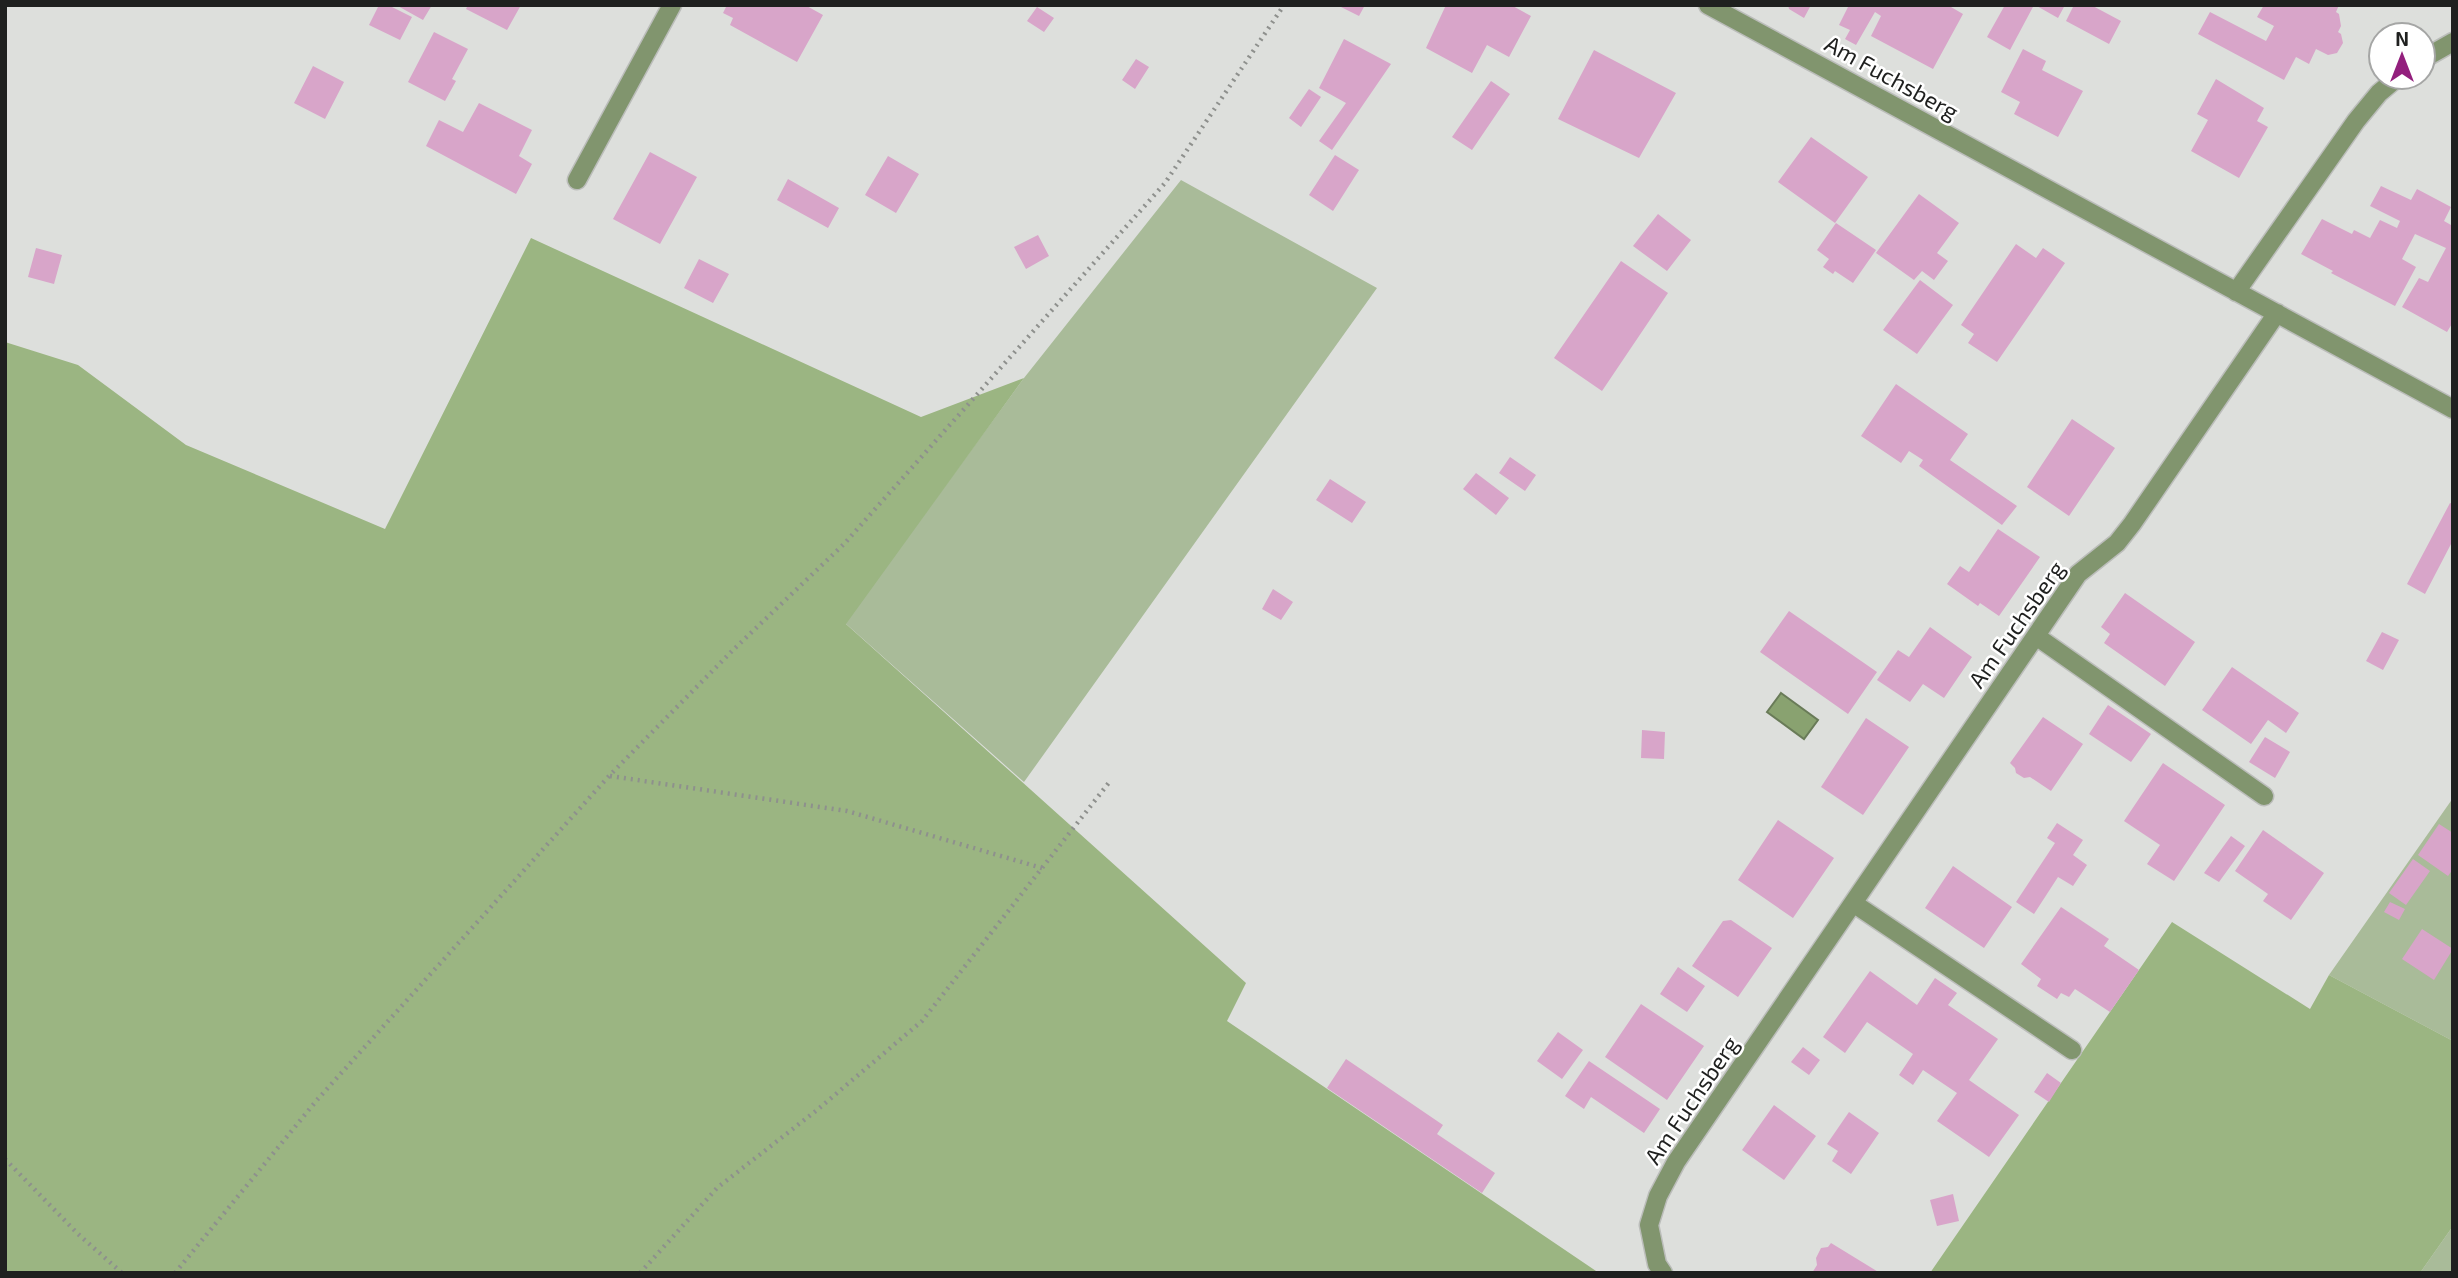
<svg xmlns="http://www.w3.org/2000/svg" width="2458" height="1278" font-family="'Exo 2',sans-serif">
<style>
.green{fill:#a9bb99}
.forest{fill:#9bb582}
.water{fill:#89a270;stroke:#697b58;stroke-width:2}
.building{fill:#d8a5c9}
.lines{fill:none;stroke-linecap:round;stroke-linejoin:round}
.minor-casing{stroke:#bbbdba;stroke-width:21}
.path{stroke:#8e908d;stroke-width:4.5;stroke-dasharray:2 5;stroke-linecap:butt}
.minor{stroke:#81956e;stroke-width:18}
.labels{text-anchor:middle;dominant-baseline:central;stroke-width:5;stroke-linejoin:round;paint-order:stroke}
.street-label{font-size:23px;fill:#1f201f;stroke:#fff}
</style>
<rect width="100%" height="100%" fill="#dddfdc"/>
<path class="green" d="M 1181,180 L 1377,288 L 1024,782 L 845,623 L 1024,378 Z
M 2453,798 L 2453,1041 L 2329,975 Z
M 2453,1226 L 2453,1273 L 2420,1273 Z"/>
<path class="forest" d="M 531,238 L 921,417 L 1024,378 L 846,624 L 1246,983 L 1227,1021 L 1599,1273 L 5,1273 L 5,342 L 78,365 L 186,445 L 385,529 Z
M 2172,922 L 2310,1009 L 2329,975 L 2453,1041 L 2453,1226 L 2420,1273 L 1930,1273 Z"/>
<path class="water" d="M 1781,693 L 1818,720 L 1804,739 L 1767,712 Z"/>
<path class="building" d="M 379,5 L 388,5 L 412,17 L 400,40 L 369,25 Z
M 396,5 L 432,5 L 423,20 Z
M 468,5 L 521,5 L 507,30 L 466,9 Z
M 727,5 L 805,5 L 823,15 L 797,62 L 730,25 L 733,18 L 723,13 Z
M 1337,5 L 1365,5 L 1359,16 Z
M 1446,5 L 1511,5 L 1531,16 L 1509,57 L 1487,45 L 1472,73 L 1426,48 Z
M 1788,5 L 1811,5 L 1804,18 L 1789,9 Z
M 1849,5 L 1952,5 L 1951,7 L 1963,14 L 1933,69 L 1871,36 L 1881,16 L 1875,12 L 1856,45 L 1845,39 L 1850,30 L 1839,25 Z
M 2005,5 L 2034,5 L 2010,50 L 1987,37 Z
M 2035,5 L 2065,5 L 2058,18 Z
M 2074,5 L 2091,5 L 2121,21 L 2109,44 L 2066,21 Z
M 2264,5 L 2339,5 L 2336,12 L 2339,14 L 2341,26 L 2338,32 L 2341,34 L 2343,43 L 2337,53 L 2328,55 L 2316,49 L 2309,64 L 2296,57 L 2284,80 L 2198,34 L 2210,12 L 2266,41 L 2274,26 L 2257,17 Z
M 1037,7 L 1054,18 L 1044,32 L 1027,21 Z
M 434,32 L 468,49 L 452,79 L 456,81 L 445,101 L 408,82 Z
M 1344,39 L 1391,64 L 1332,150 L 1319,141 L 1346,103 L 1319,88 Z
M 2023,49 L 2046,61 L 2042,70 L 2083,91 L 2058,137 L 2014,114 L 2020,102 L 2001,92 Z
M 1594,50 L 1676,93 L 1639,158 L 1558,119 Z
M 1136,59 L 1149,67 L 1135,89 L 1122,80 Z
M 313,66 L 344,82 L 325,119 L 294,103 Z
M 2216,79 L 2264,108 L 2257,121 L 2268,127 L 2239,178 L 2191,151 L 2208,120 L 2197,114 Z
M 1491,81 L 1510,94 L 1472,150 L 1452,137 Z
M 1309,89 L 1321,97 L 1301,127 L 1289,118 Z
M 479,103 L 532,130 L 519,156 L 532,164 L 516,194 L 426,146 L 439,120 L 463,132 Z
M 1811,137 L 1868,177 L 1835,223 L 1778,182 Z
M 650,152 L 697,177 L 660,244 L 613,219 Z
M 1335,155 L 1359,170 L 1333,211 L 1309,195 Z
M 888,156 L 919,174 L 896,213 L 865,195 Z
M 788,179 L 839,208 L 828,228 L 777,200 Z
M 2381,186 L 2411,200 L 2417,189 L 2451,207 L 2444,221 L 2451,225 L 2453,221 L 2453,322 L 2447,332 L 2402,307 L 2419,278 L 2428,282 L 2446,248 L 2415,234 L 2402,259 L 2416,267 L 2395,306 L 2331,273 L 2333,271 L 2301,254 L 2322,219 L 2352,234 L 2354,230 L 2370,238 L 2380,220 L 2397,228 L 2400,221 L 2370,206 Z
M 1919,194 L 1959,223 L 1937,253 L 1948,261 L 1934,280 L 1922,271 L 1914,280 L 1876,253 Z
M 1658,214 L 1691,240 L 1667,271 L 1633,246 Z
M 1836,223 L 1876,250 L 1853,283 L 1835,271 L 1833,274 L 1823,267 L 1829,259 L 1817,250 Z
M 1038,235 L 1049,256 L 1026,269 L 1014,247 Z
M 2016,244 L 2036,258 L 2043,248 L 2065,263 L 1997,362 L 1968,343 L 1974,334 L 1961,325 Z
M 36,248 L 62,255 L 54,284 L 28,277 Z
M 699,259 L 729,274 L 713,303 L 684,288 Z
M 1621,261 L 1668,293 L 1602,391 L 1554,358 Z
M 1920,280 L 1953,305 L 1917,354 L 1883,330 Z
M 1896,384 L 1968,434 L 1950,460 L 2017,506 L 2002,525 L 1919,466 L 1923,460 L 1909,451 L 1901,463 L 1861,436 Z
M 2072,419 L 2115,448 L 2069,516 L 2027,487 Z
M 1510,457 L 1536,475 L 1525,491 L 1499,473 Z
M 1476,473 L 1509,498 L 1496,515 L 1463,489 Z
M 1330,479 L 1366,502 L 1352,523 L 1316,500 Z
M 2450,503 L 2453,504 L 2453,545 L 2451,544 L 2425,594 L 2407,584 Z
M 1998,529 L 2040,557 L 1999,616 L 1980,603 L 1978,606 L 1947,584 L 1960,566 L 1969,572 Z
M 1273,589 L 1293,602 L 1281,620 L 1262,609 Z
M 2125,593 L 2195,642 L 2165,686 L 2104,643 L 2110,634 L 2101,627 Z
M 1789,611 L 1877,672 L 1848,714 L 1760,652 Z
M 1930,627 L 1972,657 L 1944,698 L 1923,684 L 1910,702 L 1877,680 L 1898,650 L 1909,657 Z
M 2382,632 L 2399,640 L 2383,670 L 2366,661 Z
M 2232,667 L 2299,713 L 2286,733 L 2268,720 L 2251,744 L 2202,710 Z
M 2108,705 L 2151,734 L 2131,762 L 2089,734 Z
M 2043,717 L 2083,744 L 2051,791 L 2030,777 L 2024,778 L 2016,773 L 2015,768 L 2010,763 Z
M 1866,718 L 1909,747 L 1863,815 L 1821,787 Z
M 1642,730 L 1665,732 L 1664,759 L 1641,758 Z
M 2265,737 L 2290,752 L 2275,778 L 2249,762 Z
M 2163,763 L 2225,805 L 2174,881 L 2147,864 L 2160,845 L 2124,821 Z
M 1778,820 L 1834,858 L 1793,918 L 1738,880 Z
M 2057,823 L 2083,840 L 2073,855 L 2087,865 L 2073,886 L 2058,877 L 2034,914 L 2016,902 L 2055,843 L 2047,838 Z
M 2439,824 L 2453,833 L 2453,869 L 2448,876 L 2418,855 Z
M 2263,830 L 2324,873 L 2291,920 L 2263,901 L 2268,894 L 2235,871 Z
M 2231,836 L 2245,846 L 2219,882 L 2204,873 Z
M 2413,859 L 2430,871 L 2406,905 L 2389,893 Z
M 1953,866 L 2012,907 L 1984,948 L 1925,908 Z
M 2390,902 L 2405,909 L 2399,920 L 2384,912 Z
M 2061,907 L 2109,939 L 2104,946 L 2139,970 L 2110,1012 L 2075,989 L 2069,997 L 2061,993 L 2057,999 L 2037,986 L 2041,979 L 2021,964 Z
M 1731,920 L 1772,948 L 1738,997 L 1692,966 L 1723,921 Z
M 2422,929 L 2453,949 L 2434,980 L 2402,959 Z
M 1678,967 L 1705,986 L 1687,1012 L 1660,994 Z
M 1870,971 L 1917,1005 L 1935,978 L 1957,993 L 1948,1005 L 1998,1039 L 1969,1080 L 2019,1115 L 1989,1157 L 1937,1121 L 1957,1093 L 1923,1070 L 1913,1085 L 1899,1075 L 1913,1054 L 1867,1022 L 1845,1053 L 1823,1037 Z
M 1641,1004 L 1704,1046 L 1667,1100 L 1605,1057 Z
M 1558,1032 L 1583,1050 L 1562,1079 L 1537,1061 Z
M 1803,1047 L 1820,1060 L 1809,1075 L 1791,1062 Z
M 1346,1059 L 1443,1125 L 1437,1134 L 1495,1173 L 1482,1193 L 1327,1088 Z
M 1589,1061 L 1660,1109 L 1644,1133 L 1591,1097 L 1584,1109 L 1565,1096 Z
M 2047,1073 L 2061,1083 L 2049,1102 L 2034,1092 Z
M 1774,1105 L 1816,1136 L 1784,1180 L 1742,1150 Z
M 1849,1112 L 1879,1133 L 1851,1174 L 1832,1161 L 1838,1151 L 1827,1144 Z
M 1953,1194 L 1959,1221 L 1937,1226 L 1930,1200 Z
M 1831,1243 L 1880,1273 L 1812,1273 L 1817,1265 L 1816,1258 L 1821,1248 L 1828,1247 Z"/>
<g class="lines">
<defs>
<path id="minor" d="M 1708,5 L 2453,409
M 2423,59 L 2453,42
M 577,180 L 672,5
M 2236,292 L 2356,121 L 2379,93 L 2398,77
M 2036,636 L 2264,796
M 1853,903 L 2072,1050
M 1663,1273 L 1657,1264 L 1649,1225 L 1658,1196 L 1676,1162 L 2078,574 L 2117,543 L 2132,524 L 2277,313"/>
</defs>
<use href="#minor" class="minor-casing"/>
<path class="path" d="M 610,776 L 847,811 L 1042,868
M 5,1159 L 78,1234 L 122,1273
M 175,1273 L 317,1100 L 609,776 L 733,650 L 844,544 L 1165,183 L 1284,5
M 640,1273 L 717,1188 L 817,1110 L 922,1021 L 1111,780"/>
<use href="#minor" class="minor"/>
</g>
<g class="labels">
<g class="street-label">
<text transform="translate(1892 77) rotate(29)">Am Fuchsberg</text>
<text transform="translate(2016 624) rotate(-55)">Am Fuchsberg</text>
<text transform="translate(1691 1100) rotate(-56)">Am Fuchsberg</text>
</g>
</g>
<rect width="2458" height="1278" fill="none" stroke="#1f201f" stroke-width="14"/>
<g transform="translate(2402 56)"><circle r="33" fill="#ffffff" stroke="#a5a6a5" stroke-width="2"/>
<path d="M0-5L12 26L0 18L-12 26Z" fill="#931f7d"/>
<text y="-10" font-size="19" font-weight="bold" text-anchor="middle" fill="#1f201f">N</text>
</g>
</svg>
